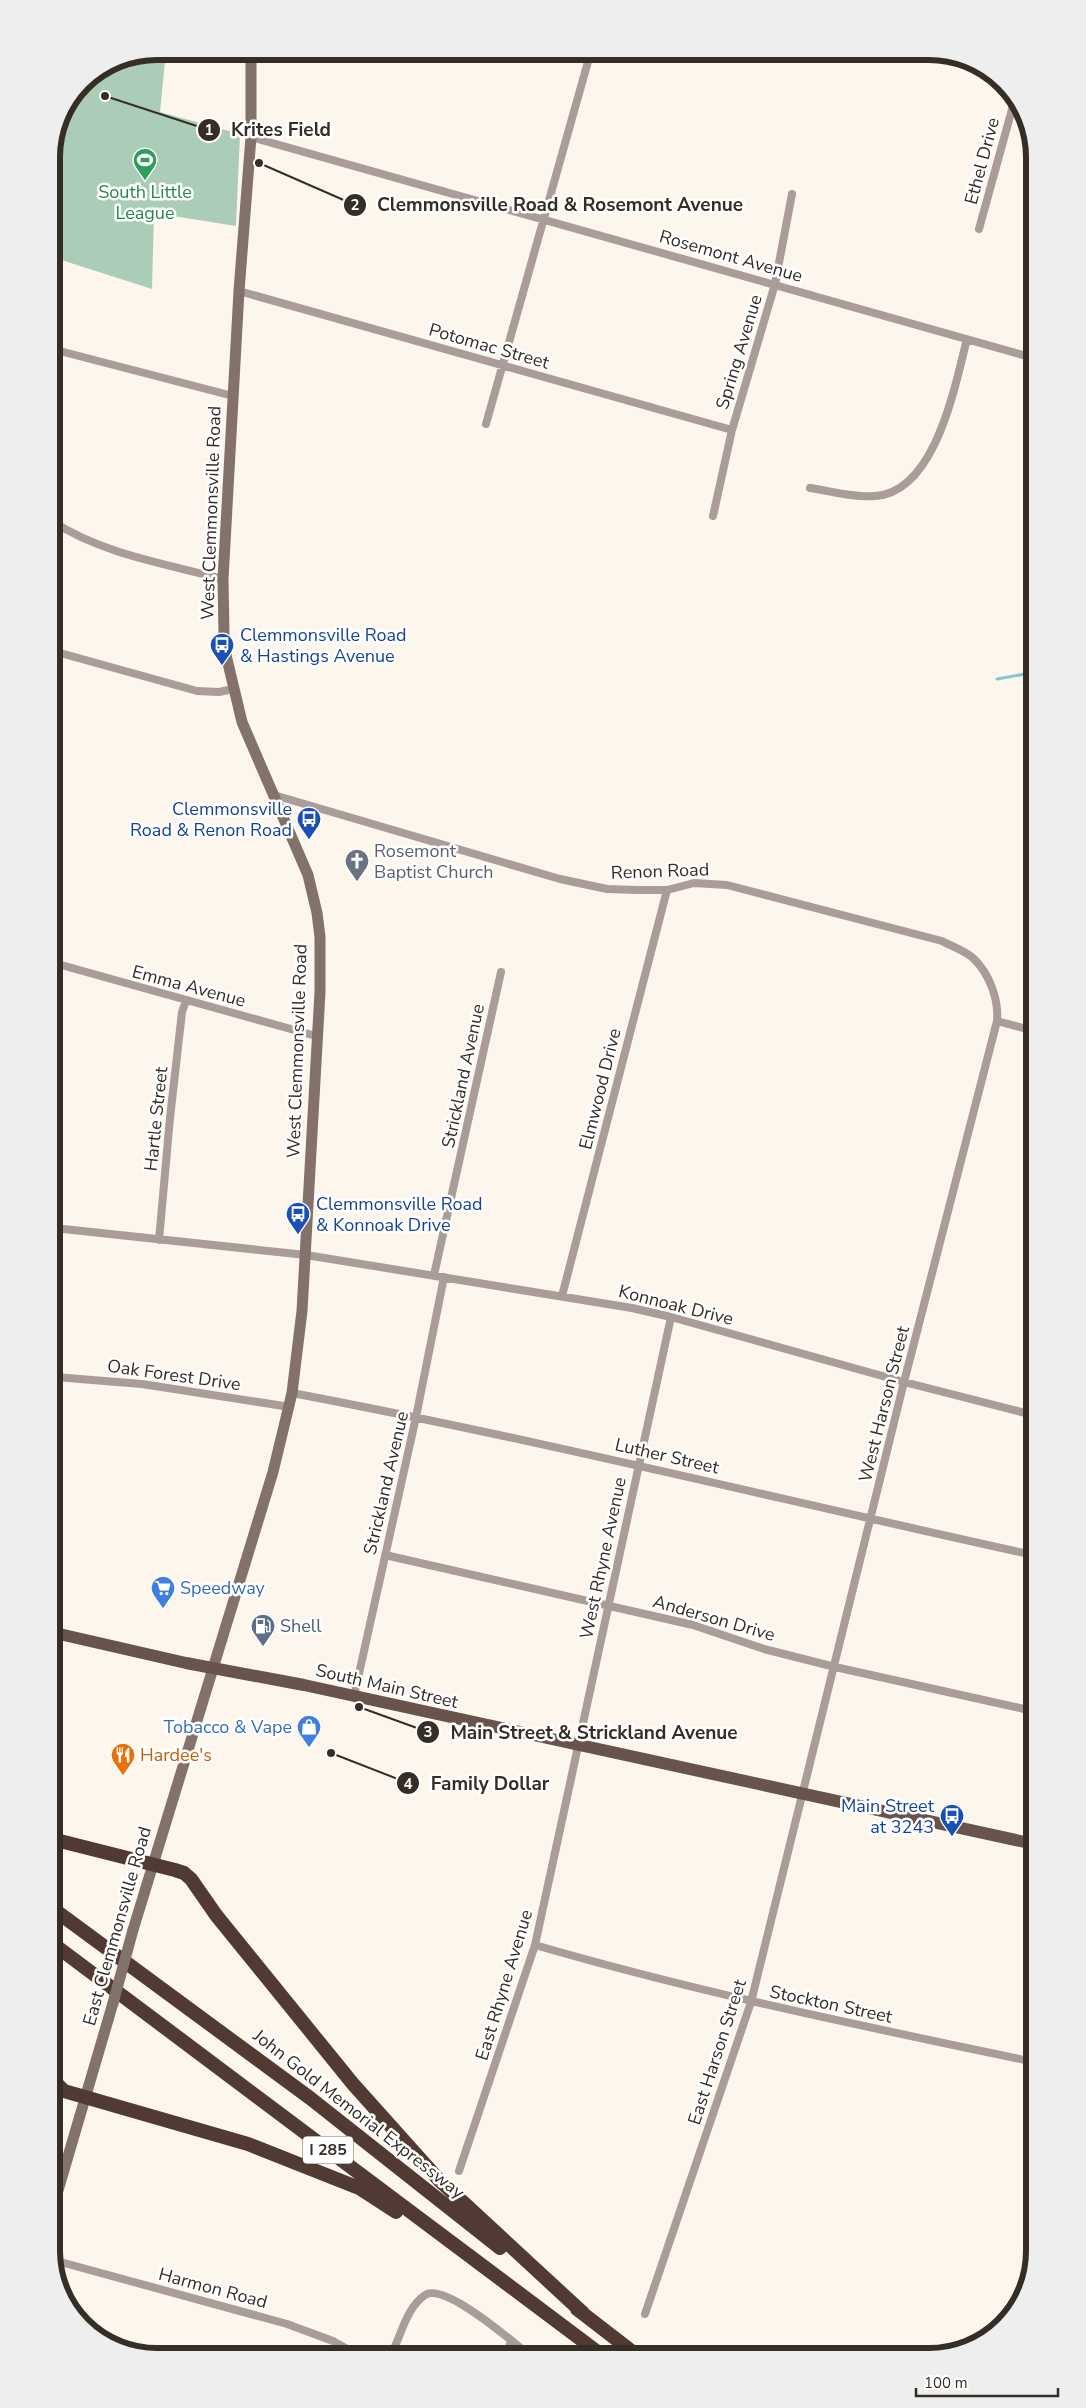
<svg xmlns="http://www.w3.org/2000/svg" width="1086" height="2408" font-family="'Nunito Sans',sans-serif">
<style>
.pitch{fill:#abcdb7}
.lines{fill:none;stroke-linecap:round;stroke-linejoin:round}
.stream{stroke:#82c7d7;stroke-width:3}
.minor{stroke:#a99c99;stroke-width:8}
.secondary{stroke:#83716c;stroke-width:11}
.primary{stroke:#68534d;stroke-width:12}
.motorway{stroke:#513a33;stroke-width:14}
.secondary-bridge{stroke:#83716c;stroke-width:11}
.labels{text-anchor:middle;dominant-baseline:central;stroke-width:5;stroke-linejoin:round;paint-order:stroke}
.shield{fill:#fff;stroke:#726d67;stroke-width:1}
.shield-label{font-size:16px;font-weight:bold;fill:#352e26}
.street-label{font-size:18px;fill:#352e26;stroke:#fff}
.leisure-label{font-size:18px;fill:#27864d;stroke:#fff}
.transit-label{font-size:18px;fill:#164399;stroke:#fff;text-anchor:start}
.worship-label{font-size:18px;fill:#5b616d;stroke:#fff;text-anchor:start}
.shop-label{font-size:18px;fill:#366cbe;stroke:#fff;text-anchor:start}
.service-label{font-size:18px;fill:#4e5e75;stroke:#fff;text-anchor:start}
.food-label{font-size:18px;fill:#c56008;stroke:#fff;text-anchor:start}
.rim{fill:none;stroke:#352e26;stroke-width:6}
.leader{fill:none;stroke:#352e26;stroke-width:2}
.callout-dot{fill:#352e26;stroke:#fff;stroke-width:2}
.mark-label{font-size:15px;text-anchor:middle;font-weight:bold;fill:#fff}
.callout-label{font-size:19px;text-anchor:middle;font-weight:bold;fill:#352e26;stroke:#fff;stroke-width:5;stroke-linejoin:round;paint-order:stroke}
</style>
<rect width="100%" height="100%" fill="#fdf6ed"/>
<path class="pitch" d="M 157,51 L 166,51 L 160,112 L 240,134 L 236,226 L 154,213 L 152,289 L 52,257 C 52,182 35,100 115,60 C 127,54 144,54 157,51 Z"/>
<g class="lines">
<path class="stream" d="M 997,679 L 1031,673"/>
<path class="minor" d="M 251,137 L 1030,357
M 979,229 L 1014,102
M 239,291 L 732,430
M 52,349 L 233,396
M 486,424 L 591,51
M 810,488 C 831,491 854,498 875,496 C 936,492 955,385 967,339
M 713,516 L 732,430 L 775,284 L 792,194
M 52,521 C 102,554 166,564 223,579
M 53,651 L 197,691 L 219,692 L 233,689
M 274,795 L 560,879 L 607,889 L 638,890 L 667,890 L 694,883 L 727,885 L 942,941 C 951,946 965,951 973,958 C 989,973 999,999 997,1021 L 904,1382 L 751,2002 L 645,2314
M 54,963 L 316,1036
M 997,1021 L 1031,1030
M 54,1228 L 306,1255 L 632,1308 L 671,1317 L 904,1382 L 1033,1415
M 159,1240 L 170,1118 L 182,1012 L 186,1001
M 434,1275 L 501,972
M 562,1296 L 667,890
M 55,1377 L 142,1384 L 290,1407
M 292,1393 C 541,1440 786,1501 1033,1555
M 385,1555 L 693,1625 L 764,1649 L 835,1667 L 1033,1711
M 354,1696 L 416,1417 L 444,1277
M 535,1945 C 700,1993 867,2027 1034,2062
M 459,2171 L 535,1945 L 671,1317
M 57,2261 L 287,2324 L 333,2341 L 358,2355
M 505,2354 L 512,2341
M 391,2355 C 401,2336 406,2308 425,2295 C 444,2282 512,2341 528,2354"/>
<path class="secondary" d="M 133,1930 L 273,1472 L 292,1393 L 302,1311 L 320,992 L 320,937 L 317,913 L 308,875 L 242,722 L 226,655 L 224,634 L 223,579 L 239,291 L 251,137 L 251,51
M 57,2194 L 113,2003"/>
<path class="primary" d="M 55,1633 L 186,1663 L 304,1685 L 1034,1844"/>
<path class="motorway" d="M 56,1840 L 175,1870 L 184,1873 L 191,1879 L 216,1915 L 353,2084 L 439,2180 L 583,2313
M 56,1911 L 310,2098 L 500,2248
M 56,1946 L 599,2353
M 56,2083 L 64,2091 L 248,2144 L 359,2188 L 396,2212
M 577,2309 L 634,2353"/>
<path class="secondary-bridge" d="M 113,2003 L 133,1930"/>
</g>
<defs>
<symbol id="stadium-pin" viewBox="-11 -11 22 30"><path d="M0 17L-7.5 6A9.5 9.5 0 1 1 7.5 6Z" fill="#2e9e5b" stroke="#fff"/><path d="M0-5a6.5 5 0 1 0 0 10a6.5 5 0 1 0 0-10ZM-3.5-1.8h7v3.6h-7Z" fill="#fff"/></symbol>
<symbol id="bus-pin" viewBox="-11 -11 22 30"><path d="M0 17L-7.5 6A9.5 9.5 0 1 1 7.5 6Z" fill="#1a4fb4" stroke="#fff"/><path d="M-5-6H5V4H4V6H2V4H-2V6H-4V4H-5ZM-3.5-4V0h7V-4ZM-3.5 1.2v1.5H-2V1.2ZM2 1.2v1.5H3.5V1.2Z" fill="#fff"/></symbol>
<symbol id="church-pin" viewBox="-11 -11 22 30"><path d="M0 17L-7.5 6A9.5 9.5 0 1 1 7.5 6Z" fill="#6b7280" stroke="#fff"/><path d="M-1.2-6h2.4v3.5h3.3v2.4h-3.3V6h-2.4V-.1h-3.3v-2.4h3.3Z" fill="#fff"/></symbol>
<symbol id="supermarket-pin" viewBox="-11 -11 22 30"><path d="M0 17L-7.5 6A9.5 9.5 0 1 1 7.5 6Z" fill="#3f7fe0" stroke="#fff"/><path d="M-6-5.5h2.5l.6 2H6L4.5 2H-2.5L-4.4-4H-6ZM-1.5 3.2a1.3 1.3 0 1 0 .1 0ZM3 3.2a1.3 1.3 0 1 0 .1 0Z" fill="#fff"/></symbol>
<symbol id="fuel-pin" viewBox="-11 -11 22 30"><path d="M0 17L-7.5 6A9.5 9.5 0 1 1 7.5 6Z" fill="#5c6f8a" stroke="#fff"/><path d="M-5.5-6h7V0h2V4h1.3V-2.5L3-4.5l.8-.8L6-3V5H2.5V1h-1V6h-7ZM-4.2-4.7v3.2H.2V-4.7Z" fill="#fff"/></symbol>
<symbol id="shop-pin" viewBox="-11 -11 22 30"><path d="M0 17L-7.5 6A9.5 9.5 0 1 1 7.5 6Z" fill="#3f7fe0" stroke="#fff"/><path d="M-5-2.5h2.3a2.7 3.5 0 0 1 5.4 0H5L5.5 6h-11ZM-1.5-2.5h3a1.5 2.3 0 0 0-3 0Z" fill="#fff"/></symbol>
<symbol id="restaurant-pin" viewBox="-11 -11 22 30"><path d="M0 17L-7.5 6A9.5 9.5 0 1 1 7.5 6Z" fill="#e8710a" stroke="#fff"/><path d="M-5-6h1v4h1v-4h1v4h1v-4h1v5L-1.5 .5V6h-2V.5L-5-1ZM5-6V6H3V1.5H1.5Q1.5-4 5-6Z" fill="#fff"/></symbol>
</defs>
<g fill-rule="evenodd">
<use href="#stadium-pin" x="131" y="146" width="28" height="38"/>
<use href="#bus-pin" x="208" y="631" width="28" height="38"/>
<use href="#bus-pin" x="295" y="805" width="28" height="38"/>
<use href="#church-pin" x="343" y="847" width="28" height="38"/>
<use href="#bus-pin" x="284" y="1200" width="28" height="38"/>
<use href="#supermarket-pin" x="149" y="1574" width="28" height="38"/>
<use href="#fuel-pin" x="249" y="1612" width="28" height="38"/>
<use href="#shop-pin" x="295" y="1713" width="28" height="38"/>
<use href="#restaurant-pin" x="109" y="1741" width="28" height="38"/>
<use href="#bus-pin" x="938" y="1802" width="28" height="38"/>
</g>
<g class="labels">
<rect class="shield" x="303" y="2136.5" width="50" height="27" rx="4"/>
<g class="shield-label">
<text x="328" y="2150">I 285</text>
</g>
<g class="street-label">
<text transform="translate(982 161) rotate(-75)">Ethel Drive</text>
<text transform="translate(731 256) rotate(16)">Rosemont Avenue</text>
<text transform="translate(489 346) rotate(16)">Potomac Street</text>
<text transform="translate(739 352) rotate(-73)">Spring Avenue</text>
<text transform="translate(211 513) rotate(-88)">West Clemmonsville Road</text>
<text transform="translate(660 871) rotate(-2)">Renon Road</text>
<text transform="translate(189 986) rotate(15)">Emma Avenue</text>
<text transform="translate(297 1051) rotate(-88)">West Clemmonsville Road</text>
<text transform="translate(463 1076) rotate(-78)">Strickland Avenue</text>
<text transform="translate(600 1089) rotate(-76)">Elmwood Drive</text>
<text transform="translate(156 1119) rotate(-84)">Hartle Street</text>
<text transform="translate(676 1305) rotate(14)">Konnoak Drive</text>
<text transform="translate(174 1375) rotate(8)">Oak Forest Drive</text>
<text transform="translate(884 1404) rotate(-76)">West Harson Street</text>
<text transform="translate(667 1456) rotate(13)">Luther Street</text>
<text transform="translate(386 1483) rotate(-77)">Strickland Avenue</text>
<text transform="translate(603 1558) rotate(-78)">West Rhyne Avenue</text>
<text transform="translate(714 1618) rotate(16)">Anderson Drive</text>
<text transform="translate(387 1686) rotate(13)">South Main Street</text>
<text transform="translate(117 1926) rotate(-74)">East Clemmonsville Road</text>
<text transform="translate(504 1985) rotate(-73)">East Rhyne Avenue</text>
<text transform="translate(831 2004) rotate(12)">Stockton Street</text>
<text transform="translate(717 2052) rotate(-72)">East Harson Street</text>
<text transform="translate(359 2114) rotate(38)">John Gold Memorial Expressway</text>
<text transform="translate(213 2288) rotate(15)">Harmon Road</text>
</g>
<g class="leisure-label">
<text x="145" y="192">South Little<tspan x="145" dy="21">League</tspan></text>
</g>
<g class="transit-label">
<text x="240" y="635">Clemmonsville Road<tspan x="240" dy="21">&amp; Hastings Avenue</tspan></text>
<text x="292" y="809" text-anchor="end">Clemmonsville<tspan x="292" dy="21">Road &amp; Renon Road</tspan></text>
<text x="316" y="1204">Clemmonsville Road<tspan x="316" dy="21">&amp; Konnoak Drive</tspan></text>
<text x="934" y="1806" text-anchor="end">Main Street<tspan x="934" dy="21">at 3243</tspan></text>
</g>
<g class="worship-label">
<text x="374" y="851">Rosemont<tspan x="374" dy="21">Baptist Church</tspan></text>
</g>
<g class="shop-label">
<text x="180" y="1588">Speedway</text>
<text x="292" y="1727" text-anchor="end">Tobacco &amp; Vape</text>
</g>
<g class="service-label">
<text x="280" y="1626">Shell</text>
</g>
<g class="food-label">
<text x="140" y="1755">Hardee's</text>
</g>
</g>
<path d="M0 0H1086V2408H0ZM157 60H929A97 97 0 0 1 1026 157V2251A97 97 0 0 1 929 2348H157A97 97 0 0 1 60 2251V157A97 97 0 0 1 157 60Z" fill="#efeeee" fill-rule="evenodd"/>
<path class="rim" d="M157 60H929A97 97 0 0 1 1026 157V2251A97 97 0 0 1 929 2348H157A97 97 0 0 1 60 2251V157A97 97 0 0 1 157 60Z"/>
<path class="leader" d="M105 96L209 130M259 163L355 205M359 1707L428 1732M331 1753L408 1783"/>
<g class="callout-dot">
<circle cx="105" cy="96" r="5"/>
<circle cx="259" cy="163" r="5"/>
<circle cx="359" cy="1707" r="5"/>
<circle cx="331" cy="1753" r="5"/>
<circle cx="209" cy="130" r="12"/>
<circle cx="355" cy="205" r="12"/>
<circle cx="428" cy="1732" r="12"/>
<circle cx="408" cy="1783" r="12"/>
</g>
<g class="mark-label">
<text x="209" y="135">1</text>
<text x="355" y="210">2</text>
<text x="428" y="1737">3</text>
<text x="408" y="1789">4</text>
</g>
<g class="callout-label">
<text x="281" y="136">Krites Field</text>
<text x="560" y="211">Clemmonsville Road &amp; Rosemont Avenue</text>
<text x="594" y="1739">Main Street &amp; Strickland Avenue</text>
<text x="490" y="1790">Family Dollar</text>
</g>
<path d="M916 2388v8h142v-8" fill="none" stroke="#352e26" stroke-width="2.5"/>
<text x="924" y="2388" font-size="15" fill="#352e26" stroke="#ffffff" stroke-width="4" paint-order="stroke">100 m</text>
</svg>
